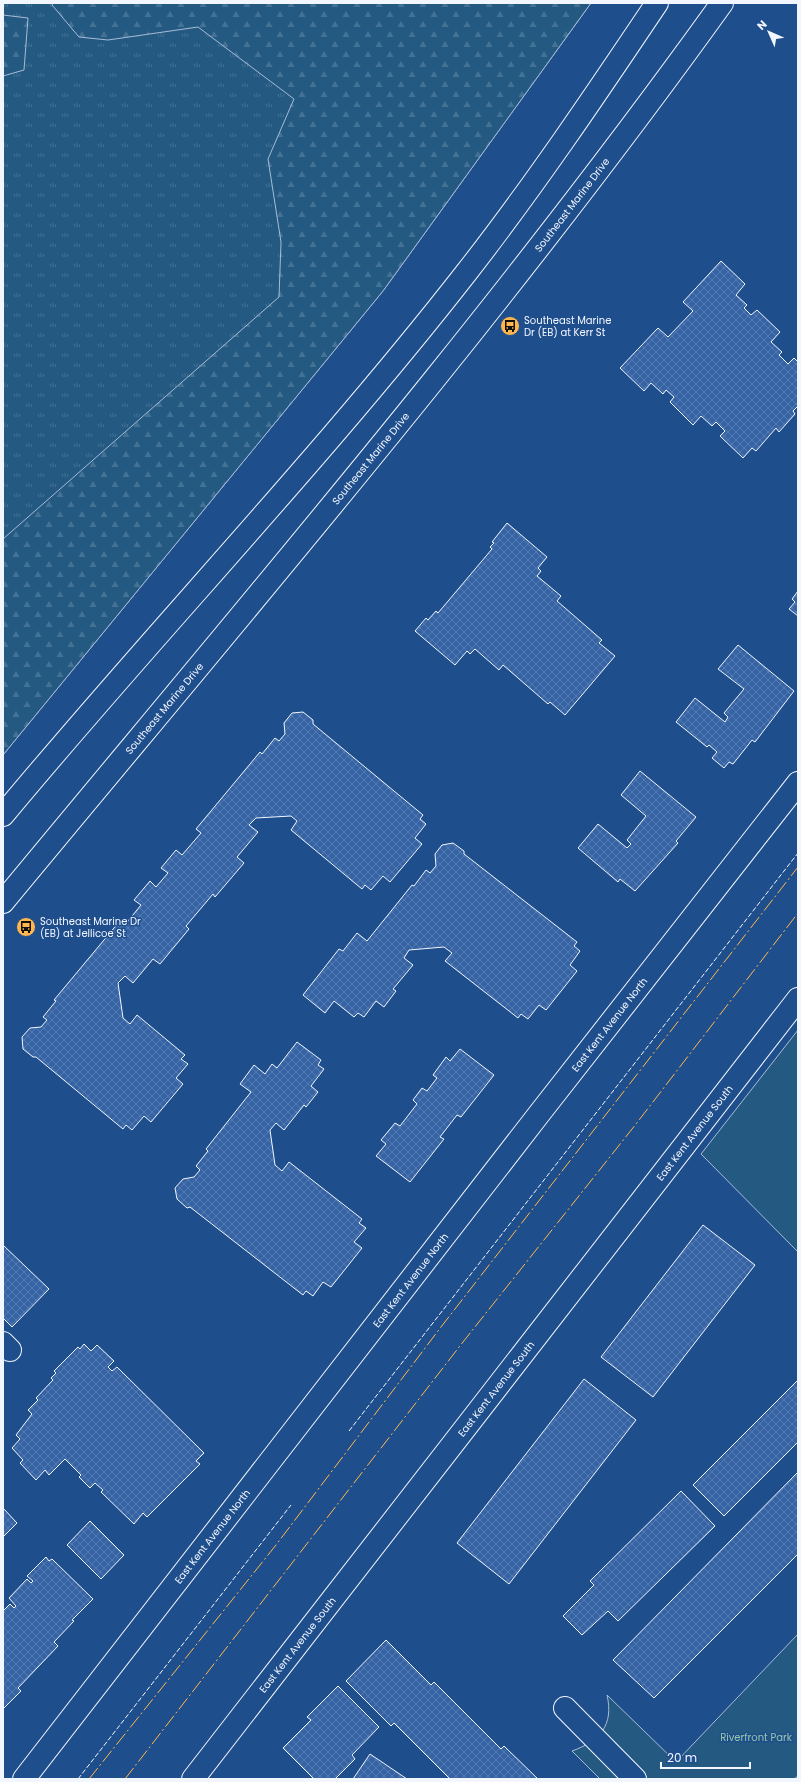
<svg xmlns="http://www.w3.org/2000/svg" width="801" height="1782" font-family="Poppins,sans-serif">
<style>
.grass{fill:url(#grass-tufts);stroke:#a8bbd7}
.forest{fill:url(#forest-firs);stroke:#a8bbd7}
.park{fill:#245a82;stroke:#a8bbd7}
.building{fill:url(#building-cross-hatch);stroke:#f2f6ff}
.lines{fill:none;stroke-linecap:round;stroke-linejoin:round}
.street-casing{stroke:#f2f6ff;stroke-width:24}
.primary-casing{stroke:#f2f6ff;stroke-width:24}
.street{stroke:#1f4e8c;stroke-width:22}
.primary{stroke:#1f4e8c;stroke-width:22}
.fence{stroke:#f2f6ff;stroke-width:1;stroke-dasharray:5 2;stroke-linecap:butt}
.power{stroke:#ffb74d;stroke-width:1;stroke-dasharray:14 3 2 3;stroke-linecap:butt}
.labels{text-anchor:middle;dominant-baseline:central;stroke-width:3;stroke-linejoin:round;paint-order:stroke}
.street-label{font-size:10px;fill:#f2f6ff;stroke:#1f4e8c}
.poi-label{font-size:10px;fill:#f2f6ff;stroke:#1f4e8c;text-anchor:start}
.park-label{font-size:10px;fill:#97c8a6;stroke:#1f4e8c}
</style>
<defs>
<pattern id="grass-tufts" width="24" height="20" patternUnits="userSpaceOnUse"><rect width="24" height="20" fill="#245a82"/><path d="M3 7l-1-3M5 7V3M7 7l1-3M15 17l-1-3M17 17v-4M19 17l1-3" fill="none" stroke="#447295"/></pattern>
<pattern id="forest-firs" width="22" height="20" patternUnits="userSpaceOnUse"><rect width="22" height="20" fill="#245a82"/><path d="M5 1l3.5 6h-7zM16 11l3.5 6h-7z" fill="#447295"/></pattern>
<pattern id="building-cross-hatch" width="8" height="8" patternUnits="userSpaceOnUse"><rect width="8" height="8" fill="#3563a3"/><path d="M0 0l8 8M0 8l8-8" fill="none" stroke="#537ab1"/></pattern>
</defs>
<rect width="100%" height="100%" fill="#1f4e8c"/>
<path class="grass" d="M 3,3 L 591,3 L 383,291 L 3,755 Z"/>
<path class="forest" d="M 53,3 L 591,3 L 383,291 L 3,755 L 3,539 L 279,297 L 281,242 L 268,159 L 294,99 L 198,27 L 108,40 L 79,37 L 52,5 Z
M 3,15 L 28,18 L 24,70 L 3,76 Z"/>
<path class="park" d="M 798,1030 L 798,1252 L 701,1154 Z
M 798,1634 L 798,1776 L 794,1779 L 600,1779 L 572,1751 C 600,1741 614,1725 607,1695 L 676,1762 Z"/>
<path class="building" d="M 721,261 L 745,284 L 736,295 L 747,305 L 744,308 L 751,315 L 757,310 L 780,332 L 771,342 L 782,352 L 779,355 L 788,364 L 794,358 L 798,362 L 798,406 L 793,411 L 795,414 L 779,432 L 776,428 L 756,451 L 752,448 L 743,458 L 720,436 L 725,431 L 716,422 L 712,426 L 701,416 L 693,425 L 670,402 L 674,397 L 666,390 L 663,394 L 651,383 L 644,391 L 620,368 L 658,328 L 668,337 L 693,311 L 683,302 Z
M 507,523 L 547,557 L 538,568 L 541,571 L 537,576 L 561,596 L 557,601 L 602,640 L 599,643 L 615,656 L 565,715 L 550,702 L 548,704 L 503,665 L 499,670 L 475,649 L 470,654 L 467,651 L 455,665 L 415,631 L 426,618 L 428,620 L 436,611 L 438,613 L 492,549 L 490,547 L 494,543 L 492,542 Z
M 798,591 L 798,616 L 789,609 L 795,602 L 792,599 Z
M 738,645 L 794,691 L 755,742 L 752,740 L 733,764 L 729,762 L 724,768 L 712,758 L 717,752 L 709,745 L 707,747 L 676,722 L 695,698 L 725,722 L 728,717 L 724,713 L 744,689 L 718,669 Z
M 303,712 L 313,720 L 313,724 L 423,815 L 420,819 L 426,824 L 415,838 L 422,844 L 390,882 L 383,876 L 371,890 L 365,885 L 362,889 L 291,830 L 297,821 L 291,816 L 256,818 L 249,825 L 258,832 L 237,857 L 244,863 L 215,897 L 213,894 L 186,926 L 189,929 L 160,964 L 153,959 L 133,983 L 125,976 L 118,983 L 123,1018 L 130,1024 L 137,1015 L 185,1055 L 181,1059 L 188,1064 L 176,1078 L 183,1084 L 151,1122 L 144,1116 L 132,1130 L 126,1125 L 123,1129 L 36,1057 L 33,1057 L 23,1049 L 22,1037 L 30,1028 L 41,1027 L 47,1020 L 43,1017 L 56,1001 L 54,1000 L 119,922 L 124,926 L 141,905 L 134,900 L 150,881 L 156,887 L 168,873 L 161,868 L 176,850 L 182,855 L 201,833 L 196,829 L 260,752 L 262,754 L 275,738 L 279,741 L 285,734 L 284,723 L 292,713 Z
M 640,771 L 696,817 L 676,841 L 678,843 L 635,891 L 620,879 L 618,882 L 578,848 L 598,824 L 627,848 L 631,844 L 627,840 L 646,816 L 621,795 Z
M 453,843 L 464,851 L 464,854 L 577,942 L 574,946 L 580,951 L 570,965 L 577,971 L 546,1010 L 539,1005 L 528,1019 L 521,1014 L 518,1018 L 445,961 L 452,953 L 444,947 L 409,950 L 404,958 L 413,965 L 393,989 L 396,991 L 384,1007 L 376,1001 L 364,1017 L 358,1013 L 354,1017 L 334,1001 L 325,1013 L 303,995 L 339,949 L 343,951 L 357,933 L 367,941 L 412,885 L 414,886 L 426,870 L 430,873 L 436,866 L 435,854 L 442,845 Z
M 297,1042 L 321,1060 L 318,1065 L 324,1069 L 311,1086 L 318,1092 L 306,1107 L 304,1105 L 284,1130 L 276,1123 L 270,1130 L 275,1165 L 282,1171 L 289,1162 L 362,1219 L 359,1223 L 366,1228 L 354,1242 L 362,1248 L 331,1287 L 323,1282 L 313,1296 L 306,1291 L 303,1295 L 190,1207 L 187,1208 L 177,1199 L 175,1188 L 183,1179 L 194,1177 L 200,1170 L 196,1166 L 208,1151 L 206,1149 L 251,1092 L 240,1084 L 254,1065 L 265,1074 L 272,1064 L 277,1068 Z
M 460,1049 L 494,1075 L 461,1117 L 457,1115 L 440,1137 L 444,1139 L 410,1182 L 376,1156 L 386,1144 L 381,1140 L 395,1123 L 400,1126 L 410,1113 L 417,1104 L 413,1100 L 422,1088 L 427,1091 L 437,1078 L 433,1075 L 446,1057 L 450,1061 Z
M 703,1225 L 755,1265 L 653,1397 L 601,1357 Z
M 3,1245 L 49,1289 L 12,1327 L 3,1318 Z
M 84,1344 L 91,1351 L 97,1345 L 114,1361 L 108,1367 L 112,1371 L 117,1367 L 204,1453 L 196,1461 L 200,1464 L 147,1517 L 143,1513 L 134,1524 L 101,1492 L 103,1490 L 95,1483 L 90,1488 L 79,1477 L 81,1475 L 65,1459 L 49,1475 L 45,1470 L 36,1480 L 20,1463 L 23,1460 L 12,1448 L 20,1439 L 16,1435 L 32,1414 L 28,1410 L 38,1400 L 36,1398 L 53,1380 L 51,1378 L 56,1373 L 54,1371 L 78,1347 L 80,1349 Z
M 584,1379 L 636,1420 L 509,1584 L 457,1543 Z
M 798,1380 L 798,1442 L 724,1516 L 693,1485 Z
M 798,1472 L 798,1554 L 654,1698 L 613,1660 Z
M 681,1491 L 715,1526 L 618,1621 L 608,1611 L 582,1635 L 563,1616 L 594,1585 L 590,1581 Z
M 3,1508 L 17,1523 L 3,1537 Z
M 90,1521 L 124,1555 L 101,1579 L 67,1545 Z
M 46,1557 L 49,1561 L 52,1559 L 93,1599 L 72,1620 L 74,1621 L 54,1642 L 58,1646 L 18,1688 L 21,1691 L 3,1709 L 3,1611 L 10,1604 L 14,1608 L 16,1606 L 9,1598 L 27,1579 L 31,1583 L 33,1581 L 27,1576 Z
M 386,1640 L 431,1685 L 434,1682 L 501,1749 L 504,1746 L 538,1779 L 450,1779 L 394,1723 L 391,1726 L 346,1681 Z
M 338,1686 L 379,1727 L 352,1755 L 355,1759 L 335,1779 L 314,1779 L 283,1748 L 311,1720 L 307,1717 Z
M 370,1754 L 407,1779 L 353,1779 Z"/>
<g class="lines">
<defs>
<g id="street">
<path d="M 3,1343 L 10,1350"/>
<path d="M 565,1708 L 635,1779"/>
<path id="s1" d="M 24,1779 L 539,1114 L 798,783"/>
<path id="s2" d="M 193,1779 L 798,999"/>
</g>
<g id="primary">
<path d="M 3,815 C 155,632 320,460 466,273 C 534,186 596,94 657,3"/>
<path id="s3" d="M 3,902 C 247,607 498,315 722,3"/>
</g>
</defs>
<use href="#street" class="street-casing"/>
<use href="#primary" class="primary-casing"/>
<use href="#street" class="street"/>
<use href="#primary" class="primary"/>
<path class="fence" d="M 349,1431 L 798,853
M 78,1779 L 291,1505"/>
<path class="power" d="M 89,1779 L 276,1545 L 441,1327 L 798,867
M 125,1779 L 463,1342 L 636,1124 L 798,913"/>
</g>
<defs>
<symbol id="bus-disc" viewBox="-11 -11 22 22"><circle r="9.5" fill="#ffb74d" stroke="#1f4e8c"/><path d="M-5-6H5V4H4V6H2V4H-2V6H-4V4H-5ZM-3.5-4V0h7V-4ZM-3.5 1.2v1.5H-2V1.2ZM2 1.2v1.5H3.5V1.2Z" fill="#111"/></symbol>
</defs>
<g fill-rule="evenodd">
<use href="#bus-disc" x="499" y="315" width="22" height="22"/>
<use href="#bus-disc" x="15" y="916" width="22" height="22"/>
</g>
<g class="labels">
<g class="street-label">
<text stroke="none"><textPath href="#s3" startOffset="900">Southeast Marine Drive</textPath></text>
<text stroke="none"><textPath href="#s3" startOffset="576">Southeast Marine Drive</textPath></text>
<text stroke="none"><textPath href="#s3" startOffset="252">Southeast Marine Drive</textPath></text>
<text stroke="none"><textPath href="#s1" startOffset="955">East Kent Avenue North</textPath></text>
<text stroke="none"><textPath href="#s2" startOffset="818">East Kent Avenue South</textPath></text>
<text stroke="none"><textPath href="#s1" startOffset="631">East Kent Avenue North</textPath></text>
<text stroke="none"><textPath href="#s2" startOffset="494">East Kent Avenue South</textPath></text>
<text stroke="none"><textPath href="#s1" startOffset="307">East Kent Avenue North</textPath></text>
<text stroke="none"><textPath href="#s2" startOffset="170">East Kent Avenue South</textPath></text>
</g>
<g class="poi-label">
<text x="524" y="320">Southeast Marine<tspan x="524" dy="12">Dr (EB) at Kerr St</tspan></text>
<text x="40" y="921">Southeast Marine Dr<tspan x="40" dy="12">(EB) at Jellicoe St</tspan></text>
</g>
<g class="park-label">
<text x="756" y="1737">Riverfront Park</text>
</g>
</g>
<rect width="801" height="1782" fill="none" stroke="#f2f6ff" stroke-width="8"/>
<g transform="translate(769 32) rotate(315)" stroke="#1f4e8c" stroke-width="3" paint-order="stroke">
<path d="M0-3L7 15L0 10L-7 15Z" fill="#f2f6ff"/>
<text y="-6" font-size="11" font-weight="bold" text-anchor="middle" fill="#f2f6ff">N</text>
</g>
<path d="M661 1762v6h89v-6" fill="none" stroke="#f2f6ff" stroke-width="2"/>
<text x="667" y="1762" font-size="12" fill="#f2f6ff" stroke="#1f4e8c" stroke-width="3" paint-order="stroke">20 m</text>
</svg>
